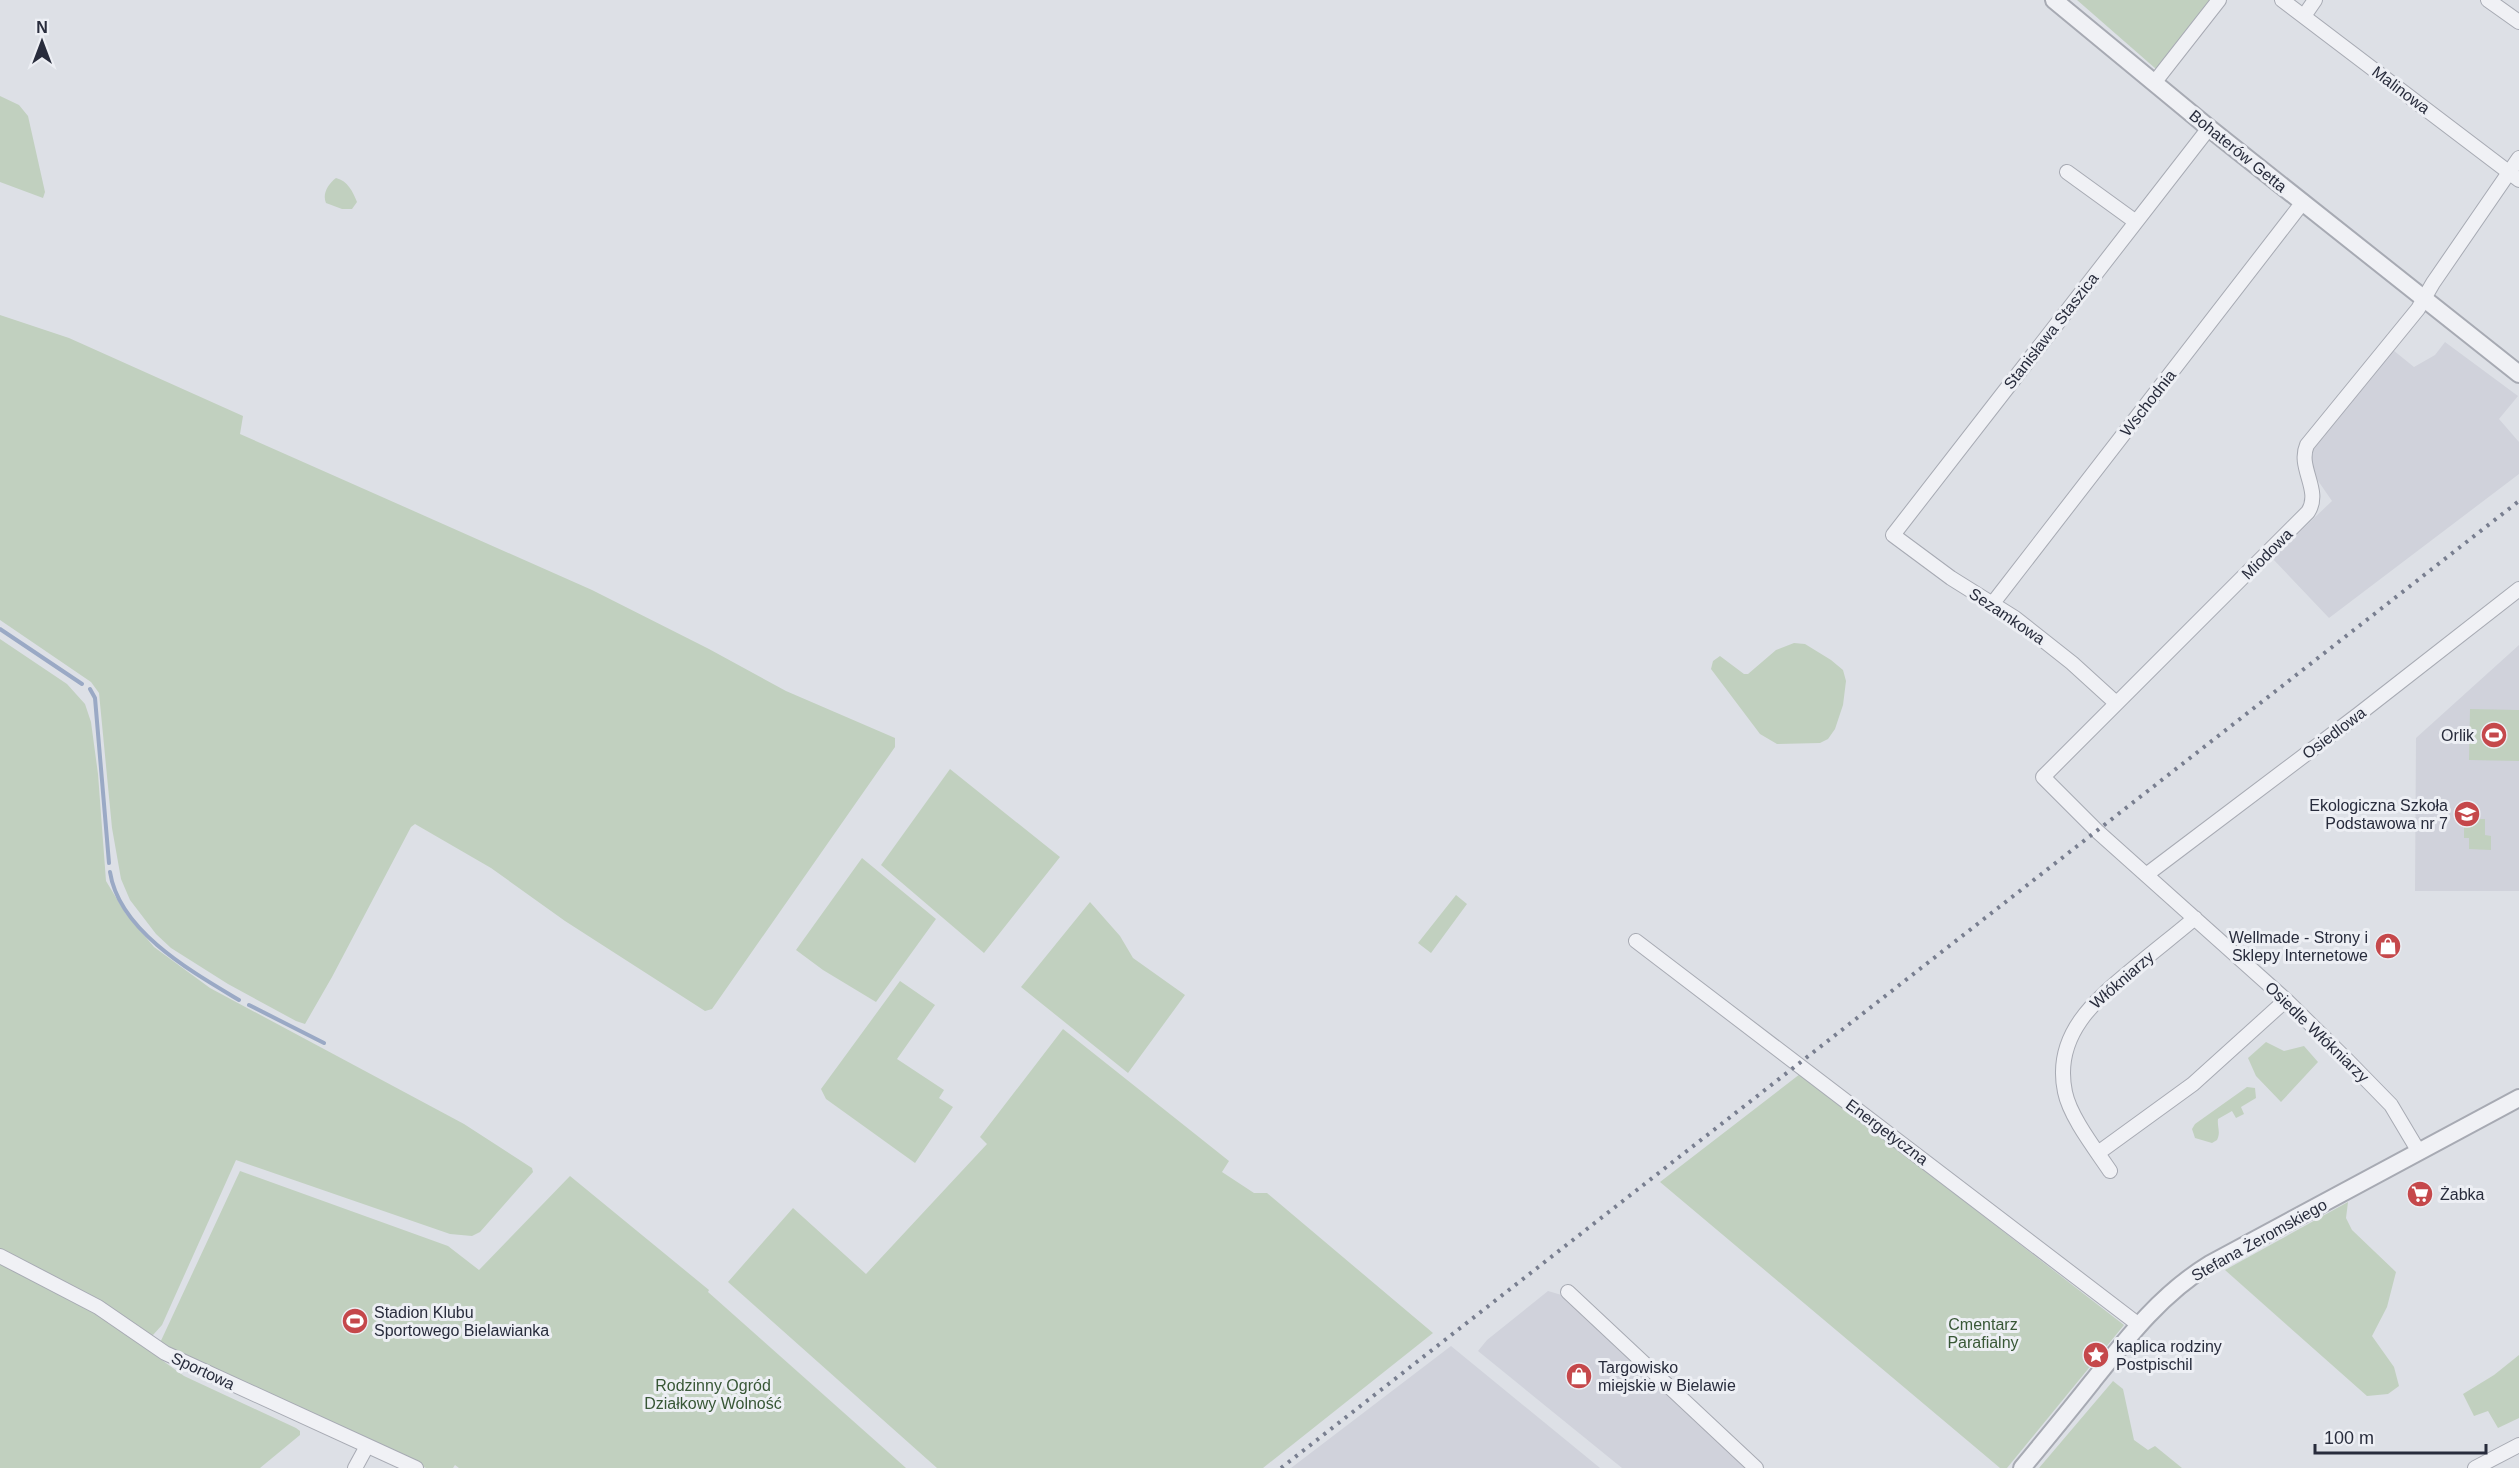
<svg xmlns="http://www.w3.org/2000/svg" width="2519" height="1468" font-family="Arial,sans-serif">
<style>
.built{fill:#d0d2db}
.green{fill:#c1d0bf}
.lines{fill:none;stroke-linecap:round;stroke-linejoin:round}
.stream{stroke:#9aa9c5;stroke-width:4}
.minor-casing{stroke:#a7aab3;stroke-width:16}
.tertiary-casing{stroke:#a7aab3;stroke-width:20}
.minor{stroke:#f0f1f5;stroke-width:14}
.tertiary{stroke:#f0f1f5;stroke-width:16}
.rail{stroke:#787e8f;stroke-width:4;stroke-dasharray:3 6;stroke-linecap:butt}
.labels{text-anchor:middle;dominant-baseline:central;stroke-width:6;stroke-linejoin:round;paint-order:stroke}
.street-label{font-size:16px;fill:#282c3c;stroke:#edeff4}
.poi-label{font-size:16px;fill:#282c3c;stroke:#edeff4;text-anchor:start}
.park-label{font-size:16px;fill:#385736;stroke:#edeff4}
</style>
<rect width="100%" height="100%" fill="#dde0e6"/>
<path class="built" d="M 2445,342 L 2518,396 L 2499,419 L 2519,442 L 2519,474 L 2329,618 L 2272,558 L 2332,501 L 2312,472 L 2311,452 L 2393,350 L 2414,367 L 2435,355 Z
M 2519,645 L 2519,891 L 2415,891 L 2416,738 Z
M 1548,1291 L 1565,1296 L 1748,1468 L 1622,1468 L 1478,1351 L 1487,1340 Z
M 1451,1346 L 1600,1468 L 1291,1468 Z"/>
<path class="green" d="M 2077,0 L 2225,0 L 2164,76 Z
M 0,96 L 19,105 L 28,116 L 45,192 L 43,198 L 0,182 Z
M 336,178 C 348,181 353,192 357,202 L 352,209 L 342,209 L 326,203 C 322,194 328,184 336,178 Z
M 0,315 L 69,338 L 243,416 L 240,434 L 592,590 L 709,649 L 786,691 L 895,738 L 895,747 L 712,1009 L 705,1011 L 565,921 L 491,868 L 415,824 L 411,827 L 332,977 L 305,1024 L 296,1021 L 228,984 L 171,948 L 156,934 L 130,900 L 121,879 L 112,828 L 99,693 L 91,682 L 0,620 Z
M 0,639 L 67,684 L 85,704 L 91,722 L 98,774 L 106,881 L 126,914 L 154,947 L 210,988 L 464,1124 L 532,1168 L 533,1172 L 480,1232 L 472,1236 L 450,1234 L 236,1160 L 162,1325 L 153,1335 L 148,1334 L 89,1294 L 0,1249 Z
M 1794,643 L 1805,644 L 1831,660 L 1843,670 L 1846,681 L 1843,705 L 1835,729 L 1828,739 L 1820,743 L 1777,744 L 1760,734 L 1711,669 L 1713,661 L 1720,656 L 1744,674 L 1748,674 L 1776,650 Z
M 2470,709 L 2519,710 L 2519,761 L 2469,760 Z
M 950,769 L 1060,857 L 984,953 L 881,865 Z
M 2457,806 L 2472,806 L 2471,819 L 2485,819 L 2485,835 L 2491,836 L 2491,850 L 2469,849 L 2469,838 L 2464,838 L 2464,819 L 2457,819 Z
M 862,858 L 936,919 L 876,1002 L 823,970 L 796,950 Z
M 1456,895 L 1467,904 L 1431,953 L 1418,943 Z
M 1090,902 L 1120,936 L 1133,958 L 1185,995 L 1128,1073 L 1021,987 Z
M 900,981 L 935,1005 L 897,1059 L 944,1090 L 939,1098 L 953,1107 L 915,1163 L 826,1099 L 821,1089 Z
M 1063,1029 L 1229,1161 L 1222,1172 L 1254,1193 L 1267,1193 L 1433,1333 L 1263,1468 L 937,1468 L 728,1282 L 793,1208 L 866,1274 L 987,1144 L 980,1137 Z
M 2266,1042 L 2284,1051 L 2304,1046 L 2318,1062 L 2281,1102 L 2256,1076 L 2248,1058 Z
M 1800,1074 L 2124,1325 L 2007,1468 L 2000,1468 L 1660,1182 Z
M 2247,1087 L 2255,1088 L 2256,1098 L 2241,1107 L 2244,1114 L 2236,1118 L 2232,1111 L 2218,1119 C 2217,1127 2221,1132 2217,1140 L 2212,1143 L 2195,1138 L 2192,1129 L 2195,1124 Z
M 240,1171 L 448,1246 L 479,1270 L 570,1176 L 709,1290 L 708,1292 L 906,1468 L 459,1468 L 455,1465 L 453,1468 L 426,1468 L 405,1459 L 159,1345 Z
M 2348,1202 L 2346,1218 L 2352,1230 L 2396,1272 L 2387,1307 L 2372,1336 L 2394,1367 L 2399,1386 L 2388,1394 L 2367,1396 L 2225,1270 Z
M 0,1261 L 91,1309 L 184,1376 L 296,1428 L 300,1431 L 300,1435 L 260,1468 L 0,1468 Z
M 2519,1355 L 2519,1418 L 2498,1428 L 2488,1411 L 2474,1416 L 2463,1394 L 2494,1375 Z
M 2113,1381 L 2123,1389 L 2134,1440 L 2148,1450 L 2155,1446 L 2182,1468 L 2039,1468 Z"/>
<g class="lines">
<path class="stream" d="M 0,629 L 82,684
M 90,689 L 95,698 L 109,863
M 110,872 C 119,931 192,972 239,1000
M 249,1005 L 324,1043"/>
<defs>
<path id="minor" d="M 2282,0 L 2519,180
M 2488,0 L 2519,22
M 2304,16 L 2315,0
M 2154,83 L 2219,0
M 2067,172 L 2136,222
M 1993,603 L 2303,202
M 2116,703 L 2072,663 L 2015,618 L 1951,578 L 1893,535 L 2209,128
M 2146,875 L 2359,714 L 2519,589
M 1636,941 L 2139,1325
M 2419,1152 L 2391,1105 L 2348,1061 L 2286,1000 L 2097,831 L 2043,777 L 2308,512 C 2322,490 2297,468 2307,445 L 2418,309 L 2433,283 L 2519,158
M 2098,1153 L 2193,1084 L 2286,1000
M 2110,1171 C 2096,1150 2070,1117 2065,1092 C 2053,1035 2095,1000 2134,968 C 2154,951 2175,935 2195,918
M 0,1256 L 98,1307 L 165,1353 L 416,1468
M 1568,1292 L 1756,1468
M 355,1468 L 367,1446
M 2475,1468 L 2519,1445"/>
<path id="tertiary" d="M 2054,0 L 2209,128 L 2519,374
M 2022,1468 C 2046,1439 2069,1411 2092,1382 C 2127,1338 2161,1294 2210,1264 L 2519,1098"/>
</defs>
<use href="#minor" class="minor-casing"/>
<use href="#tertiary" class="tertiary-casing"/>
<use href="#minor" class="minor"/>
<use href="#tertiary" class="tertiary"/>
<path class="rail" d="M 1281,1468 L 2519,501"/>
</g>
<defs>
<symbol id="stadium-disc" viewBox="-11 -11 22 22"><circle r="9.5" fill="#c5484b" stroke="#edeff4"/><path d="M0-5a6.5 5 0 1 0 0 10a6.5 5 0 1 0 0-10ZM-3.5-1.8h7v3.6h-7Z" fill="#fff"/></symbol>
<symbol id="school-disc" viewBox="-11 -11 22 22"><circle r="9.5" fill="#c5484b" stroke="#edeff4"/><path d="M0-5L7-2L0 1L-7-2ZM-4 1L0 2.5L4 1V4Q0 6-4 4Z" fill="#fff"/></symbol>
<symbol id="shop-disc" viewBox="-11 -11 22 22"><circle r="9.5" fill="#c5484b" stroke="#edeff4"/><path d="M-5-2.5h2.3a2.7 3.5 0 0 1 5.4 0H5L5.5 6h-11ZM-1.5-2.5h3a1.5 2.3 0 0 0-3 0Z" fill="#fff"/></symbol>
<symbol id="supermarket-disc" viewBox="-11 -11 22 22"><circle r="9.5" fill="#c5484b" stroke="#edeff4"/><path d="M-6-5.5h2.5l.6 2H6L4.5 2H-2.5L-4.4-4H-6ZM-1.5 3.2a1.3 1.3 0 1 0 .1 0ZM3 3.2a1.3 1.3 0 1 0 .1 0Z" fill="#fff"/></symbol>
<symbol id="sight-disc" viewBox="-11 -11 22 22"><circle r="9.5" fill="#c5484b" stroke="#edeff4"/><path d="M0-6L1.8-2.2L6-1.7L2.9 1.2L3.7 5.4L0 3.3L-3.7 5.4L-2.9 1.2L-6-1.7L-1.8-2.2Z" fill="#fff"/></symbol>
</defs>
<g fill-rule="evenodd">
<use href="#stadium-disc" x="2479" y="720" width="30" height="30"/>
<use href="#school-disc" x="2452" y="799" width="30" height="30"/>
<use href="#shop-disc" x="2373" y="931" width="30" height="30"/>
<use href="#supermarket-disc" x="2405" y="1179" width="30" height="30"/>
<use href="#stadium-disc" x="340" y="1306" width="30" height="30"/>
<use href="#sight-disc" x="2081" y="1340" width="30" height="30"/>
<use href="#shop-disc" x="1564" y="1361" width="30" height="30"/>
</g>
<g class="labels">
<g class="street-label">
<text transform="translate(2401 90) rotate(37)">Malinowa</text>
<text transform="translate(2238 151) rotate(39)">Bohaterów Getta</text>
<text transform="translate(2051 331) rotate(-52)">Stanisława Staszica</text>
<text transform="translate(2148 403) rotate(-52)">Wschodnia</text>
<text transform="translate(2267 554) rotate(-45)">Miodowa</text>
<text transform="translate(2007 616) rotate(34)">Sezamkowa</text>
<text transform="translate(2334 733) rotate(-37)">Osiedlowa</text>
<text transform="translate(2122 980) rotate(-41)">Włókniarzy</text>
<text transform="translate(2317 1032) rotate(44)">Osiedle Włókniarzy</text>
<text transform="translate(1887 1132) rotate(37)">Energetyczna</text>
<text transform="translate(2259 1240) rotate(-29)">Stefana Żeromskiego</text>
<text transform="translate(203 1371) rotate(25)">Sportowa</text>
</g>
<g class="poi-label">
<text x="2474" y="735" text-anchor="end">Orlik</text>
<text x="2448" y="805" text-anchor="end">Ekologiczna Szkoła<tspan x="2448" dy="18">Podstawowa nr 7</tspan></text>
<text x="2368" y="937" text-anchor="end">Wellmade - Strony i<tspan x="2368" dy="18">Sklepy Internetowe</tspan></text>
<text x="2440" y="1194">Żabka</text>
<text x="374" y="1312">Stadion Klubu<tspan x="374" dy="18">Sportowego Bielawianka</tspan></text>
<text x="2116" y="1346">kaplica rodziny<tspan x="2116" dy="18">Postpischil</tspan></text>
<text x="1598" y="1367">Targowisko<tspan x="1598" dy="18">miejskie w Bielawie</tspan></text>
</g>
<g class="park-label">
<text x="1983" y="1324">Cmentarz<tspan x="1983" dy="18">Parafialny</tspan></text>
<text x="713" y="1385">Rodzinny Ogród<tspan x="713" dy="18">Działkowy Wolność</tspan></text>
</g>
</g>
<g transform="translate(42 42)" stroke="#edeff4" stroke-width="4.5" paint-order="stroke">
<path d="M0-4.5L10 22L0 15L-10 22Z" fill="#282c3c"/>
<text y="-9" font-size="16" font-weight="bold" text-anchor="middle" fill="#282c3c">N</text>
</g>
<path d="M2315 1444v9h171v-9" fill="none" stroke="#282c3c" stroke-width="3"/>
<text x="2324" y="1444" font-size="18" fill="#282c3c" stroke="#edeff4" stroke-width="4.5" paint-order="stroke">100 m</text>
</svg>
